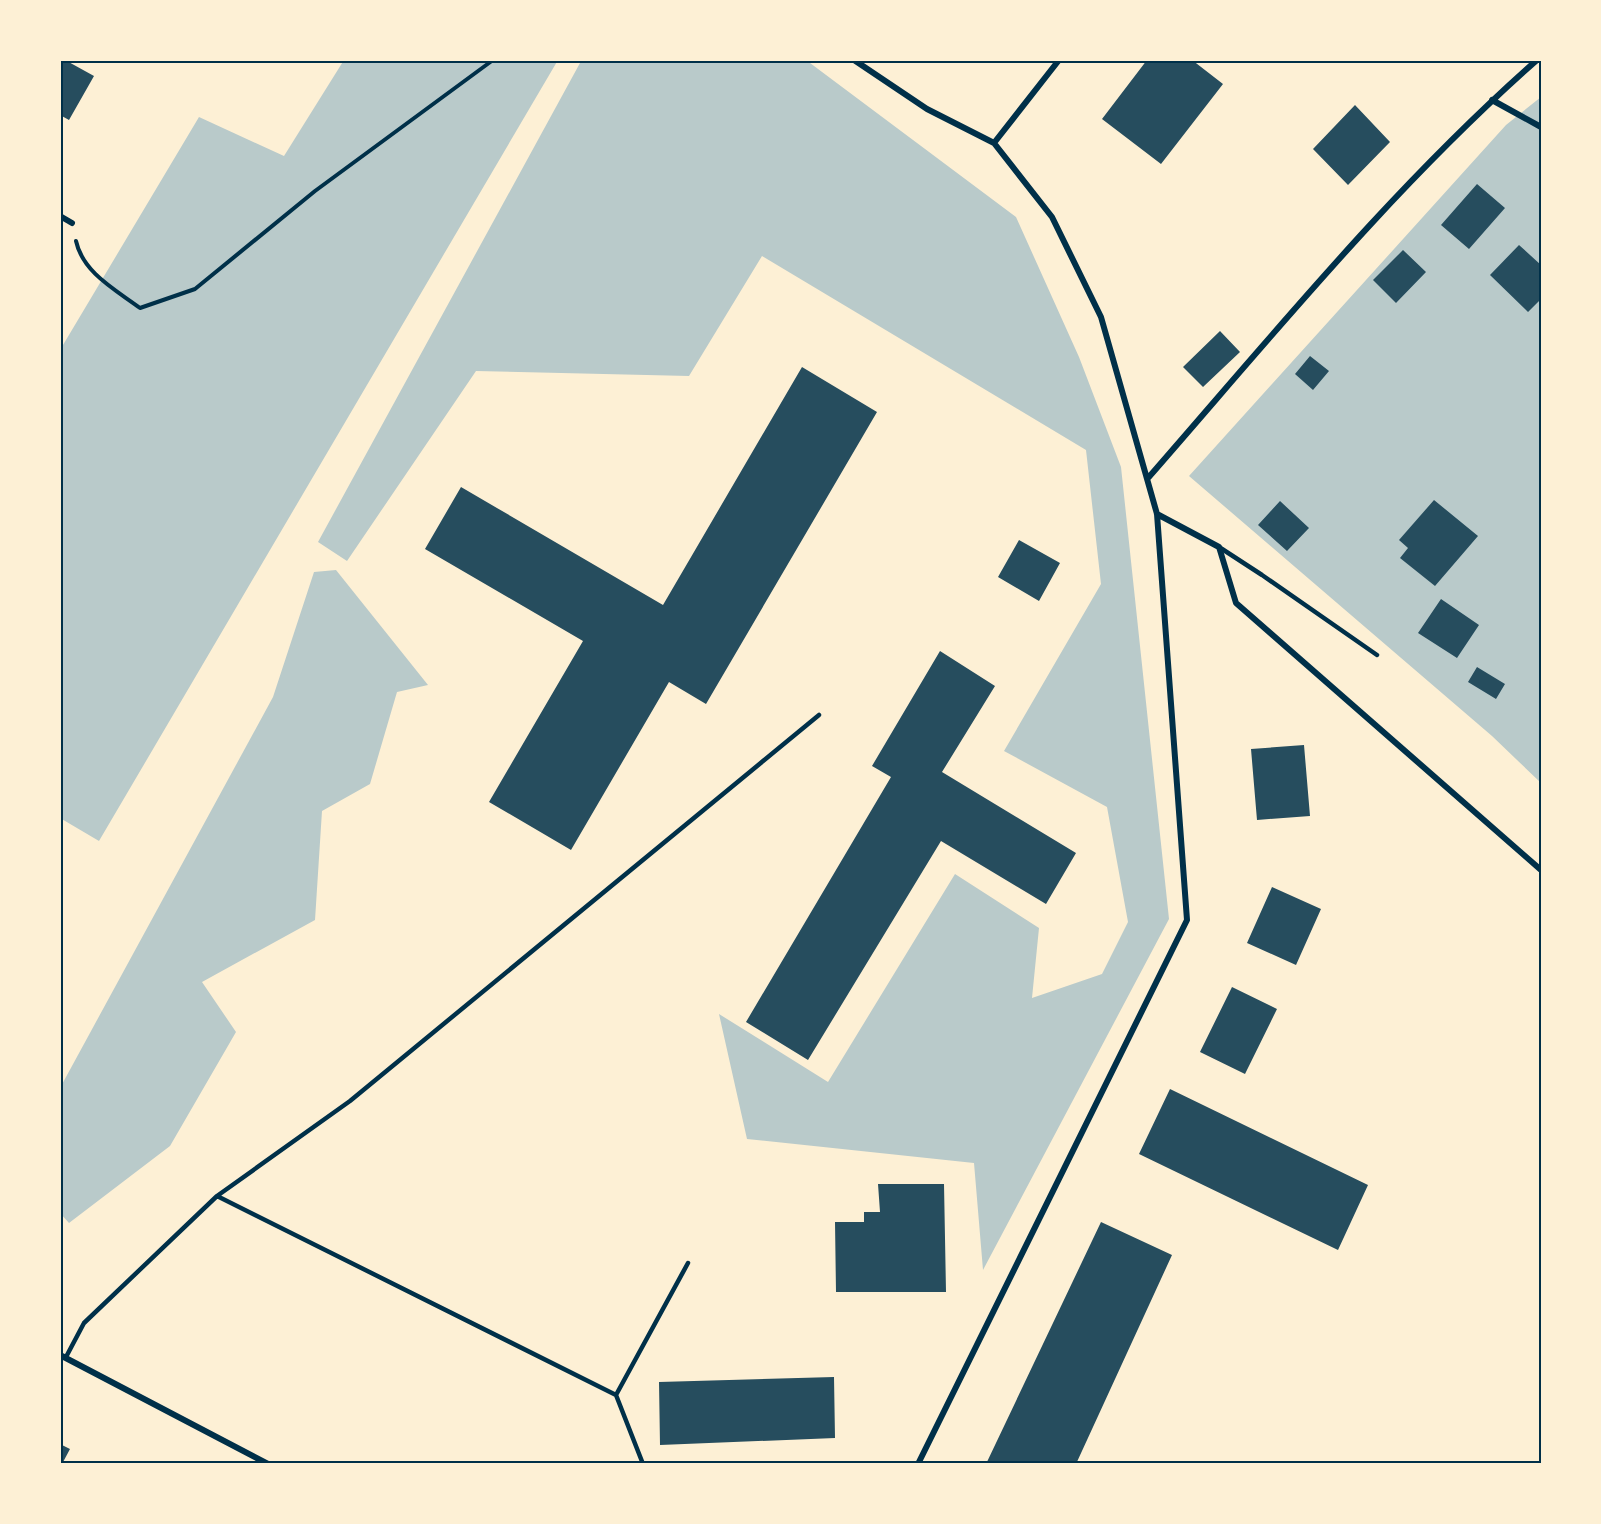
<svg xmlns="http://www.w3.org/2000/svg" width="1601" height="1524" font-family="Roboto,sans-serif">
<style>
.green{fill:#b9caca}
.building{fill:#264d5e}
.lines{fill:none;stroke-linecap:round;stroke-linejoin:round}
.path{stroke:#003049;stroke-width:4}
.service{stroke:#003049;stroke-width:4.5}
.minor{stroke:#003049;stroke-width:6}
.neatline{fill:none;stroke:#003049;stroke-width:2}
</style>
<rect width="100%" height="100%" fill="#fdf0d5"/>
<path class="green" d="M 344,60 L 558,60 L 99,841 L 60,818 L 60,350 L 199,117 L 284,156 Z
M 587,60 L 806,60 L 1016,217 L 1079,357 L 1121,467 L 1169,919 L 983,1270 L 974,1163 L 747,1139 L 719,1014 L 828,1082 L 955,874 L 1039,928 L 1032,998 L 1102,974 L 1128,922 L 1107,807 L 1004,751 L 1101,584 L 1086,450 L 762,256 L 689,376 L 476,371 L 347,561 L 318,542 L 580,63 Z
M 1541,97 L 1541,783 L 1492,736 L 1189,476 L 1506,125 Z
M 336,570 L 428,685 L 397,692 L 370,784 L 322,811 L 315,920 L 202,982 L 236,1032 L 170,1146 L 69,1223 L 60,1213 L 60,1088 L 273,697 L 314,572 Z"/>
<path class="building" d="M 60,60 L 65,60 L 94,76 L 69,120 L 60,115 Z
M 1147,60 L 1192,60 L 1223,84 L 1161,164 L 1102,119 Z
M 1355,105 L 1390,142 L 1348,185 L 1313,149 Z
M 1477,184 L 1505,208 L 1469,249 L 1441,225 Z
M 1519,245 L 1541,265 L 1541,299 L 1528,312 L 1490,275 Z
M 1403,250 L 1426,272 L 1396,303 L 1373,280 Z
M 1220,331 L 1240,352 L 1203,387 L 1183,367 Z
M 1310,356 L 1329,371 L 1313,390 L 1295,374 Z
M 802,367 L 877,412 L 706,704 L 669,682 L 571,850 L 489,802 L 583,641 L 425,549 L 461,487 L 663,605 Z
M 1434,500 L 1478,536 L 1435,586 L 1400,558 L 1408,548 L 1399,540 Z
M 1280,501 L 1309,528 L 1287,551 L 1258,525 Z
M 1019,540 L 1060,563 L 1039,601 L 998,577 Z
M 1441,599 L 1479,625 L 1457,658 L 1418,633 Z
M 940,651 L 995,686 L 942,772 L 1076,853 L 1046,904 L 941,841 L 808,1060 L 746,1022 L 891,777 L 872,766 Z
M 1477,667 L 1505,684 L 1496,699 L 1468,682 Z
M 1304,745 L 1310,816 L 1257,820 L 1251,749 Z
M 1272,887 L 1321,909 L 1296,965 L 1247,943 Z
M 1232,987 L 1277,1009 L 1245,1074 L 1200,1052 Z
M 1170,1089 L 1368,1185 L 1338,1250 L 1139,1154 Z
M 878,1184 L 944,1184 L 946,1292 L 836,1292 L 835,1222 L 864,1222 L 864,1212 L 880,1212 Z
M 1101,1222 L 1172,1255 L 1076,1464 L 986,1464 Z
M 834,1377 L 835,1438 L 660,1445 L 659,1382 Z
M 60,1444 L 70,1449 L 62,1464 L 60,1464 Z"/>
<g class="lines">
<path class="path" d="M 76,241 C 83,273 116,290 140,308 L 195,289 L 315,191 L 493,60"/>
<path class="service" d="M 1219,547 L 1262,575 L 1377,655
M 217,1196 L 350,1101 L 819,715
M 66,1357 L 84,1323 L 217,1196 L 616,1395 L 688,1263
M 616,1395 L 643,1464"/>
<path class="minor" d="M 854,60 L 927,109 L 994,143 L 1052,217 L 1101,317 L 1157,514 L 1187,920 L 918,1464
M 1492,100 L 1541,127
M 994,143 L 1059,60
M 60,216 L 72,223
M 1148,478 C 1273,335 1394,186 1537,60
M 1157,514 L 1219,547 L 1236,603 L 1541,870
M 60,1355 L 268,1464"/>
</g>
<rect width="1601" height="1524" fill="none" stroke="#fdf0d5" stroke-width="123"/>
<rect x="62" y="62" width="1478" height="1400" class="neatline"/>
</svg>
